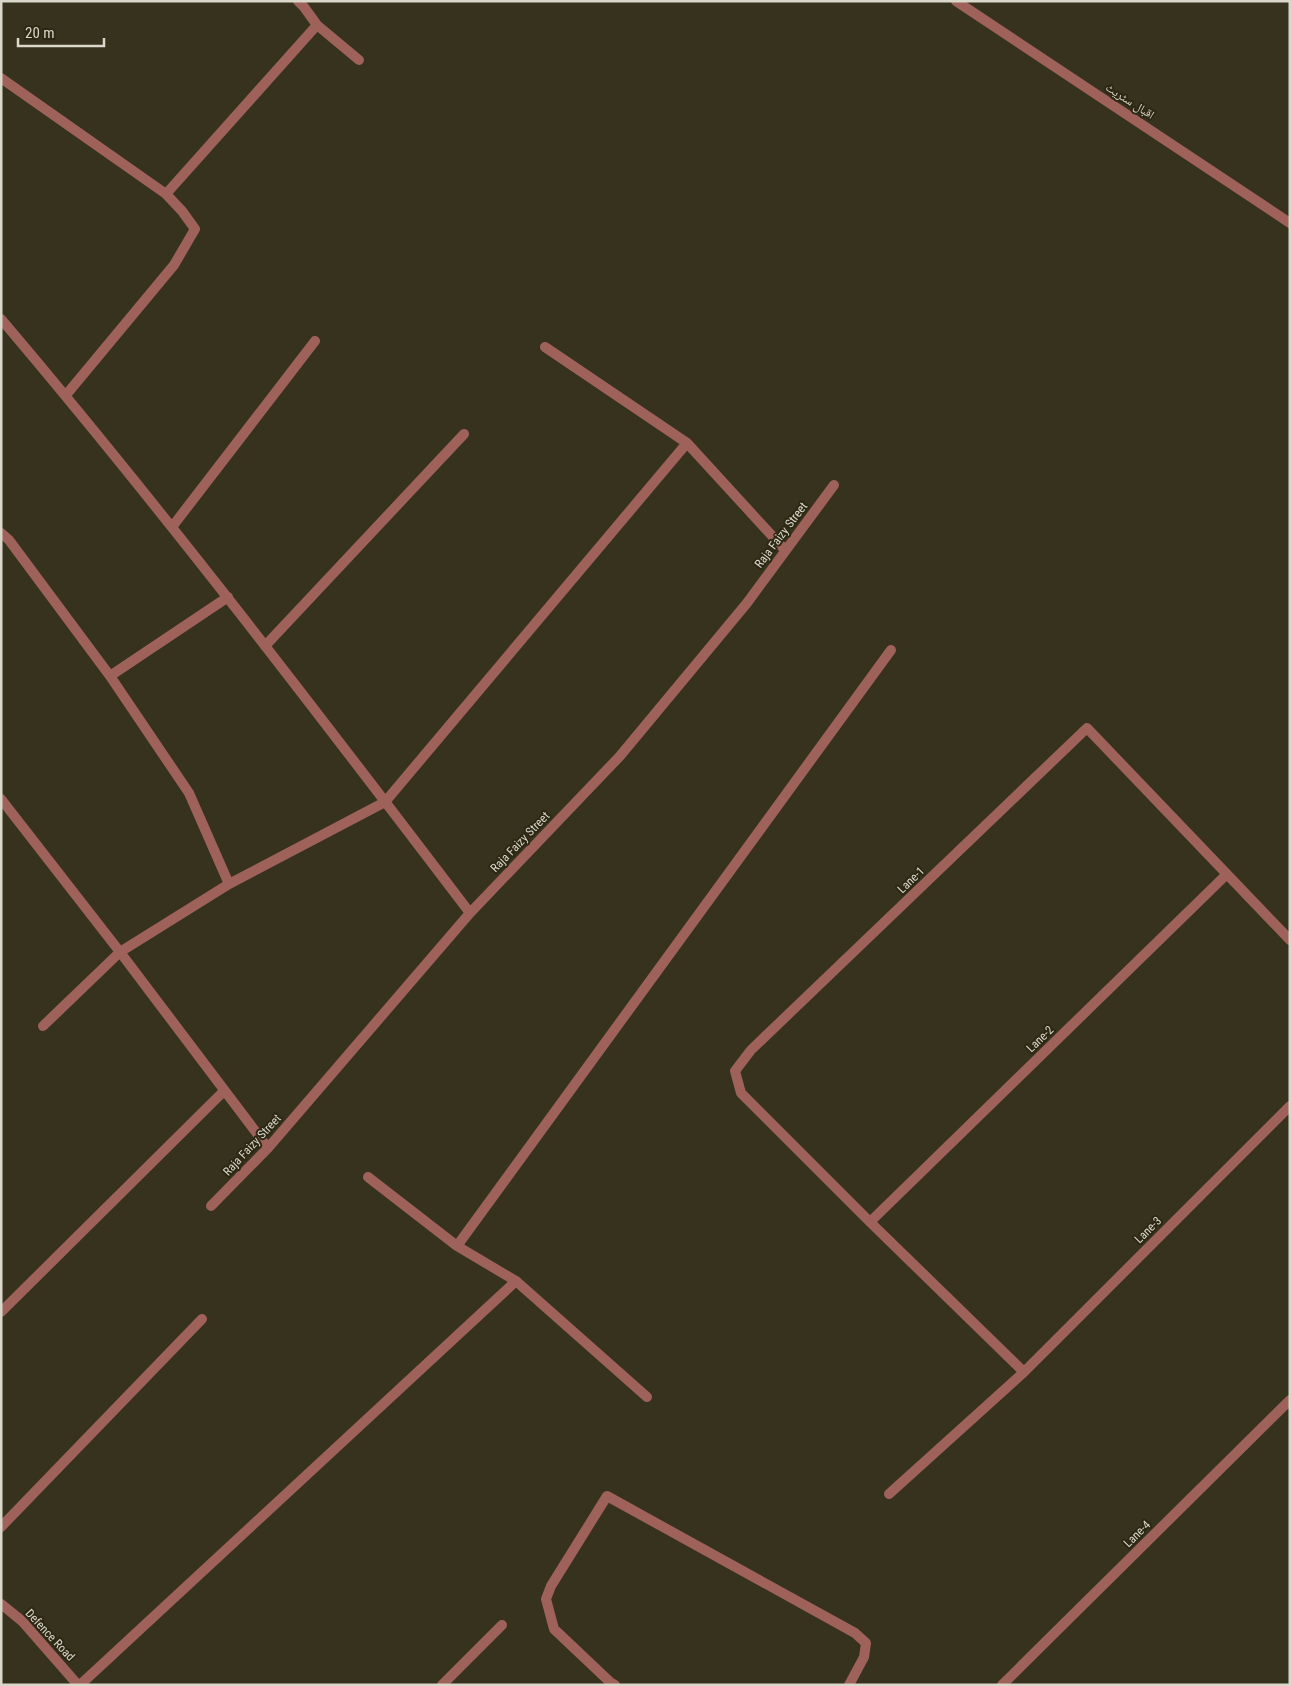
<svg xmlns="http://www.w3.org/2000/svg" width="1291" height="1686" font-family="'Roboto Condensed','Noto Naskh Arabic',sans-serif">
<style>
.lines{fill:none;stroke-linecap:round;stroke-linejoin:round}
.minor{stroke:#9f625b;stroke-width:10}
.tertiary{stroke:#9f625b;stroke-width:10}
.labels{text-anchor:middle;dominant-baseline:central;stroke-width:4;stroke-linejoin:round;paint-order:stroke}
.street-label{font-size:12px;fill:#dad7cb;stroke:#2d2814}
</style>
<rect width="100%" height="100%" fill="#37321e"/>
<g class="lines">
<path class="minor" d="M 317,25 L 359,60
M 1,78 L 166,194 L 182,211 L 195,229 L 174,265 L 66,395
M 166,194 L 317,25 L 304,7 L 298,1
M 1,319 C 164,511 317,712 470,913
M 545,347 L 687,443 L 785,550
M 172,527 L 315,341
M 1,533 L 9,540 L 110,676 L 189,793 L 229,884
M 265,646 L 464,434
M 110,676 L 228,597
M 1,799 L 120,952 L 268,1148
M 43,1026 L 120,952 L 229,884 L 385,802 L 687,443
M 368,1177 L 457,1246 L 516,1281
M 211,1206 L 268,1148 L 470,913 L 620,756 L 747,603 L 834,485
M 870,1222 L 1227,874
M 457,1246 L 891,650
M 1,1312 L 224,1091
M 1024,1372 L 1290,1106
M 889,1494 L 1024,1372 L 870,1222 L 741,1093 L 735,1071 L 751,1050 L 1087,728 L 1290,940
M 1,1527 L 202,1319
M 1,1604 L 22,1621 L 78,1685
M 80,1685 L 516,1281 L 647,1397
M 442,1685 L 502,1625
M 615,1685 L 610,1682 L 554,1629 L 546,1599 L 551,1586 L 607,1496 L 855,1633 L 866,1643 L 864,1657 L 849,1685
M 1002,1685 L 1290,1400"/>
<path class="tertiary" d="M 956,1 L 1290,223"/>
</g>
<g class="labels">
<g class="street-label">
<text transform="translate(1130 101) rotate(33)">اقبال سٹریٹ</text>
<text transform="translate(781 535) rotate(-53)">Raja Faizy Street</text>
<text transform="translate(520 842) rotate(-46)">Raja Faizy Street</text>
<text transform="translate(911 880) rotate(-44)">Lane-1</text>
<text transform="translate(1040 1039) rotate(-44)">Lane-2</text>
<text transform="translate(252 1145) rotate(-47)">Raja Faizy Street</text>
<text transform="translate(1148 1230) rotate(-45)">Lane-3</text>
<text transform="translate(1137 1534) rotate(-45)">Lane-4</text>
<text transform="translate(50 1635) rotate(47)">Defence Road</text>
</g>
</g>
<rect width="1291" height="1686" fill="none" stroke="#dad7cb" stroke-width="5"/>
<path d="M18 38v8h86v-8" fill="none" stroke="#dad7cb" stroke-width="2.5"/>
<text x="25" y="38" font-size="15" fill="#dad7cb" stroke="#2d2814" stroke-width="4" paint-order="stroke">20 m</text>
</svg>
